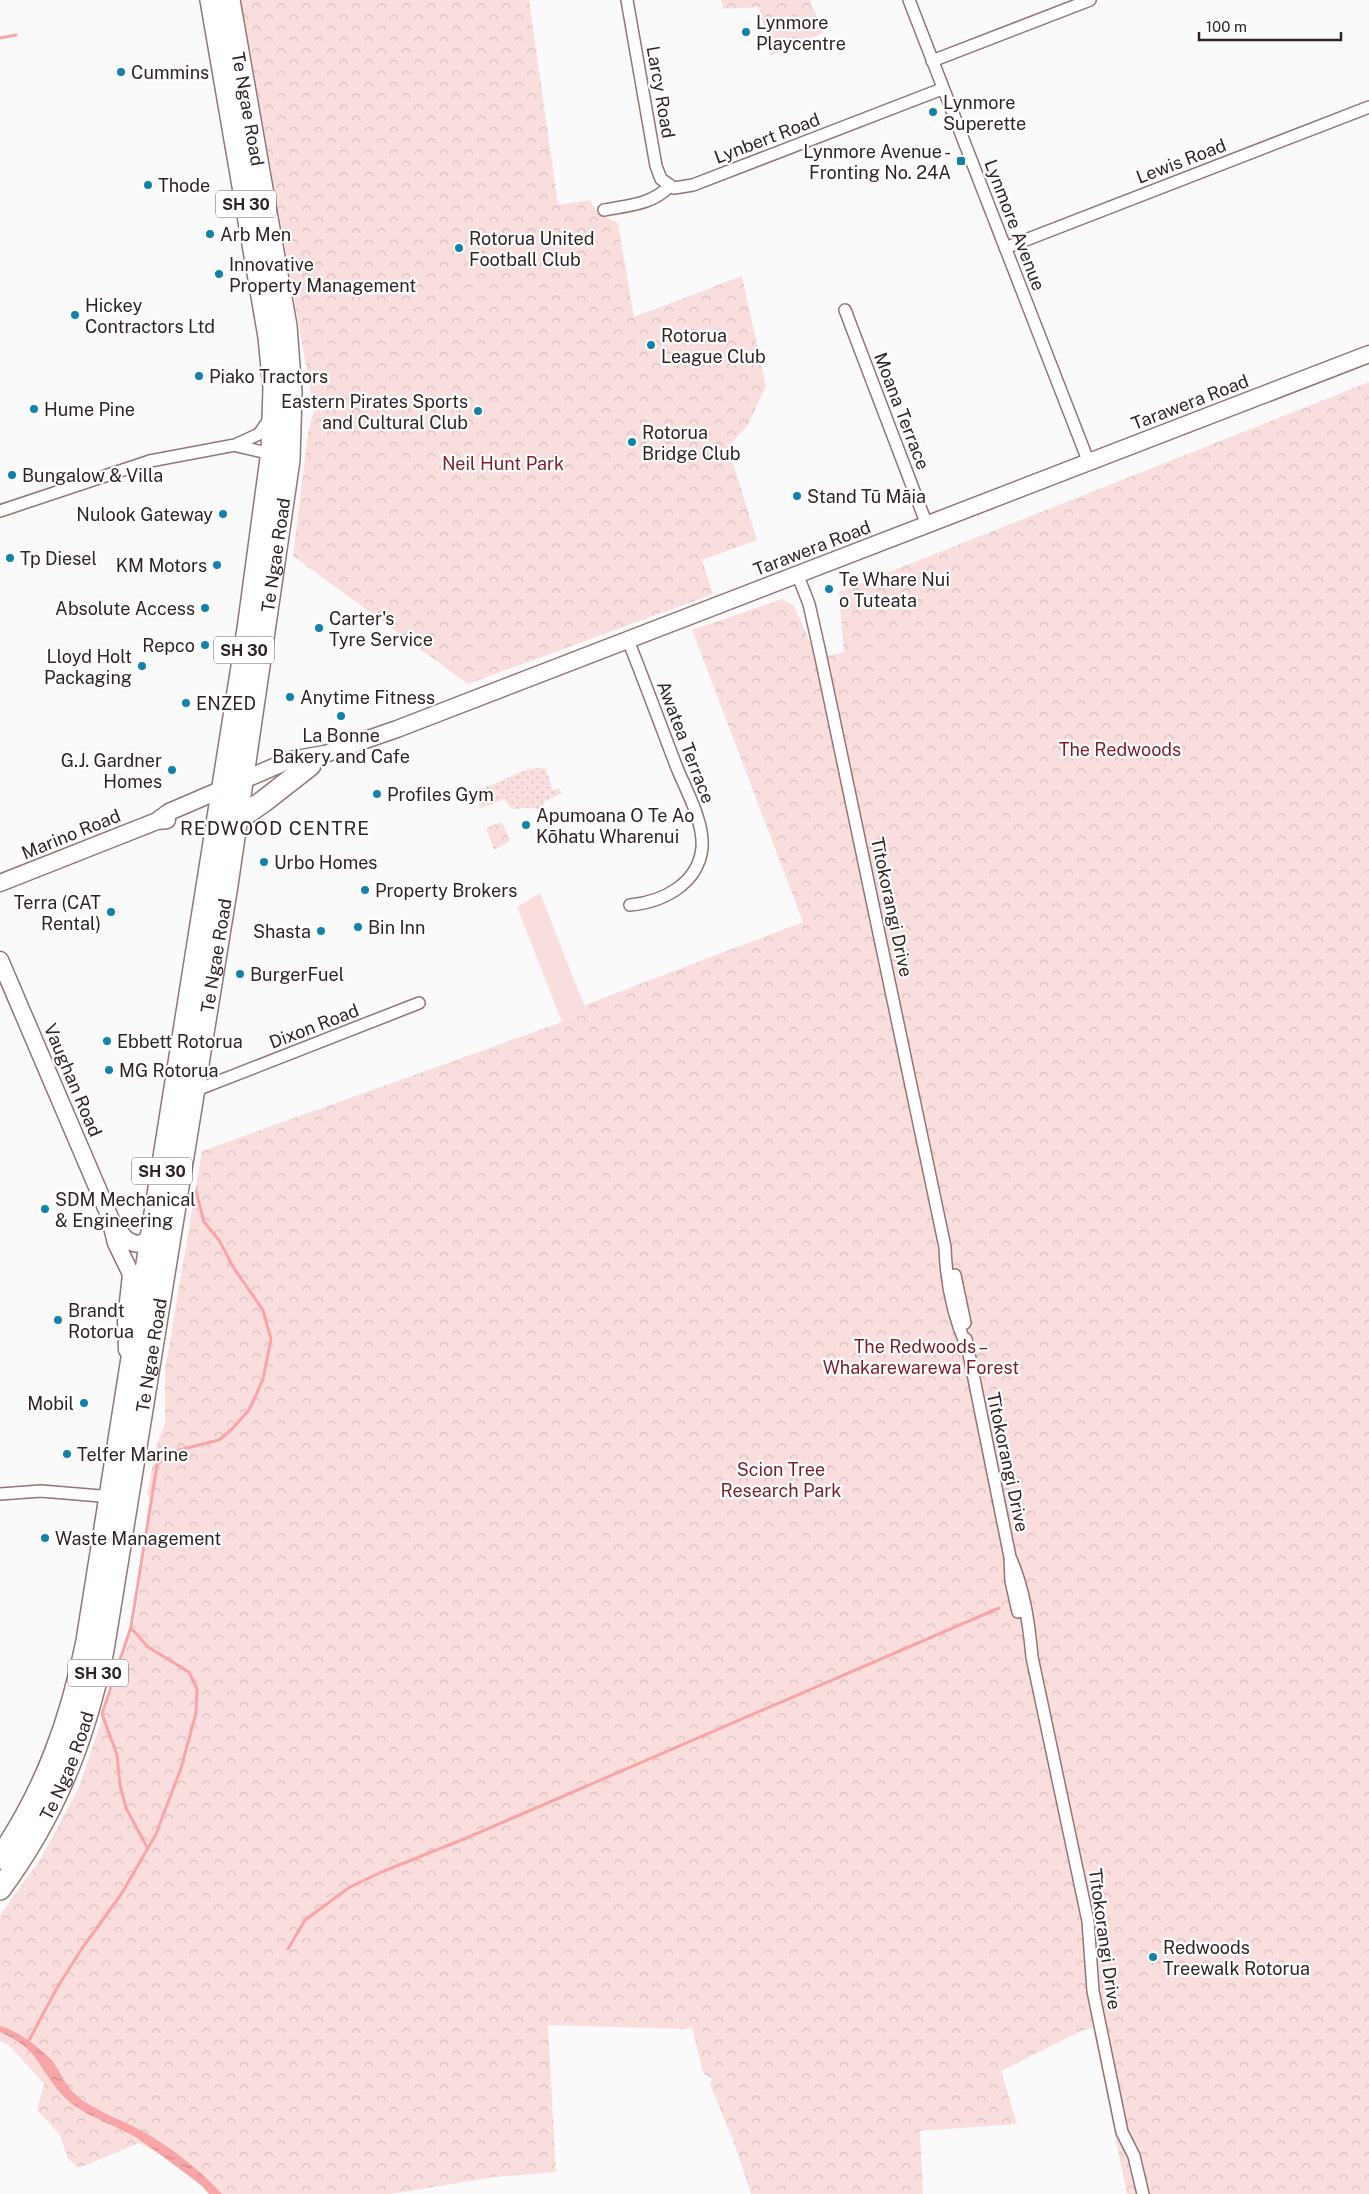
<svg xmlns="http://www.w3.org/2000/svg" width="1369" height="2194" font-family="'Public Sans',sans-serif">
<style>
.grass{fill:url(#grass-dots)}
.forest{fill:url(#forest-crowns)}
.garden{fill:#fadede}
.water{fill:url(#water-ripples)}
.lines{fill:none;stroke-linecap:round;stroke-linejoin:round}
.stream{stroke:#f9a4a6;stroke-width:3}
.street-casing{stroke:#937575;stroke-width:14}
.secondary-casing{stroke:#937575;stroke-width:19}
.highway-casing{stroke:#937575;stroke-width:24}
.street{stroke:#fff;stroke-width:11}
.secondary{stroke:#fff;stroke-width:16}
.highway{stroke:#fff;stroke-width:21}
.poi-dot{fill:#1083aa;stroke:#fff;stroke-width:2}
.labels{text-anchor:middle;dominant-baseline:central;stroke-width:4.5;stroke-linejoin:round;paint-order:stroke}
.shield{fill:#fff;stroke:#6e6565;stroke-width:1}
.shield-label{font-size:16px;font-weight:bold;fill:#302323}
.poi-label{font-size:18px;fill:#302323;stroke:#fff;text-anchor:start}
.street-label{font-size:18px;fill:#302323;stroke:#fff}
.park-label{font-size:18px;fill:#7c1b29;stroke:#fff}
.neighbourhood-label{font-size:19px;letter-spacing:1px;fill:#302323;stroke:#fff}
</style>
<defs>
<pattern id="grass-dots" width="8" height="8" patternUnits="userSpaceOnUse" patternTransform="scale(1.25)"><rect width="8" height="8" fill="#fadede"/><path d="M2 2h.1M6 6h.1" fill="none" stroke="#d7bebe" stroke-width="1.8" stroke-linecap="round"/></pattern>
<pattern id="forest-crowns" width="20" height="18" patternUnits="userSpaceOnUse" patternTransform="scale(1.25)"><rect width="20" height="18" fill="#fadede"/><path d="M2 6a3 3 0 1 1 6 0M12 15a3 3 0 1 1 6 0" fill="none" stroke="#d7bebe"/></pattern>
<pattern id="water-ripples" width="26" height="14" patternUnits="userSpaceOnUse" patternTransform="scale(1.25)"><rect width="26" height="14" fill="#f9a4a6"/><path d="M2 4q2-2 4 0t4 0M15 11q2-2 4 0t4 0" fill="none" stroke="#ca8587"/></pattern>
</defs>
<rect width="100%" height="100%" fill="#fafafa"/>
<path class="grass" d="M 538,768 L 546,769 L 553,791 L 559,788 L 562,793 L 543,802 L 546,811 C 540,810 533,807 526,808 C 513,809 511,812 504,799 L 480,809 L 475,792 L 528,769 Z"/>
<path class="forest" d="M 241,0 L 529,0 L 558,205 L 590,200 L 597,213 L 618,223 L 634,317 L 742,276 L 766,386 L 748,425 L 728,447 L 757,540 L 702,560 L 713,594 L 468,684 L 293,556 L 308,433 L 314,410 Z
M 721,0 L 810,0 L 823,33 L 770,56 L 759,7 L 723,9 Z
M 1369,382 L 1369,2194 L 1127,2194 L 1093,2028 L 1081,2031 L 1001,2071 L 1017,2124 L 920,2131 L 923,2194 L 751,2194 L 736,2148 L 710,2084 L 712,2079 L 703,2073 L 692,2027 L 683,2029 L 548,2025 L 556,2172 L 495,2177 L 391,2194 L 218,2194 L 194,2173 L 139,2143 L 79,2168 L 68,2159 L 60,2135 L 37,2110 L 44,2084 L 10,2046 L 0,2041 L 0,1915 L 40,1860 L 79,1787 L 134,1625 L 152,1503 L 147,1494 L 156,1447 L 165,1423 L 165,1370 L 202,1151 L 562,1022 L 586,1010 L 585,1005 L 803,922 L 692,630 L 782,599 L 794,606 L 817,659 L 844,652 L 839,592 Z
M 502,822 L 510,841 L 494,850 L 486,828 Z"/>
<path class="garden" d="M 540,893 L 586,1010 L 562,1022 L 517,907 Z"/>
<path class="water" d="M 0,2026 C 18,2031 41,2048 53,2062 C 60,2071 64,2082 72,2091 C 88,2109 123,2120 144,2132 C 172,2148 200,2170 222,2194 L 209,2194 L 202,2186 C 181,2170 159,2153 137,2138 C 114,2124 86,2117 66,2099 C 39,2072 41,2049 0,2032 Z"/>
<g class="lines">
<path class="stream" d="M 0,38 L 16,35
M 148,1849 L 126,1808 L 120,1785 L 117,1755 L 102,1714 L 131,1627 L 157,1465 L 171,1452 L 219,1440 L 232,1429 L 249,1410 L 256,1395 L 263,1379 L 271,1339 L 263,1310 L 233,1267 L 219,1240 L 204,1222 L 196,1191
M 288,1949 L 305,1920 L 350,1887 L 384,1871 L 464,1839 L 999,1608
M 27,2044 L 58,1986 L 83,1947 L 122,1893 L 156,1834 L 181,1768 L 196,1713 L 197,1689 L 189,1672 L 148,1647 L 131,1628"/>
<defs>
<path id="street" d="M 627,0 L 656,166 L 661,179 L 674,188 L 693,185 L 942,89
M 909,0 L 1089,463
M 932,61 L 1090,0
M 604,210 C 629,205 651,205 670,186
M 1005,248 L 1369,107
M 845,310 L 927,525
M 237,446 L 263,452 L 275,450
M 0,511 L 150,461 L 235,445 L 259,434 L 270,418
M 798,576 L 809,604 L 820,653 L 945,1247 C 946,1280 953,1315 966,1345
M 628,640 C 645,683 661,726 677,768 C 687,792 704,822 702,848 C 698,884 663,902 630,905
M 194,1091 L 419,1003
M 955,1275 L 965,1323
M 966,1339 L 1010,1557 L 1011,1581 L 1018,1612
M 0,1494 L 41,1491 L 113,1497
M 1010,1557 C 1024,1588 1029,1623 1032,1657 L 1088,1921 L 1093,1991 L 1122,2132 L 1134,2156 L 1143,2194"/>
<path id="secondary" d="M 157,821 L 169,812 L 290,760 L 325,754 L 397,729 L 1369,354
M 0,883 L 157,821 L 167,820
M 0,960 L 109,1215 L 116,1243 L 131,1274 L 126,1321 L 127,1350
M 114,1223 C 121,1234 126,1244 141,1244 L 152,1236"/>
<g id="highway">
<path d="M 238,819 L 264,801 L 310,765"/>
<path d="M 0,1858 C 46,1790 71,1721 87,1641 L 248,629 L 272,451 L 274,388 L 269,337 L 211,0"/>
<path id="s1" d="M 0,1889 C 55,1814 84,1740 103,1650 L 227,885 L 289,460 L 291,393 L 286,326 L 229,0"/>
</g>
</defs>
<use href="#street" class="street-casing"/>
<use href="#secondary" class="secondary-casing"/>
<use href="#highway" class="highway-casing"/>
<use href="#street" class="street"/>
<use href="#secondary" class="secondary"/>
<use href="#highway" class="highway"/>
</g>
<g class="poi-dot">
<circle cx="746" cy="32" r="5"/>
<circle cx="121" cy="72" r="5"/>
<circle cx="933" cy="112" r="5"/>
<rect x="956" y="156" width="10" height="10" rx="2.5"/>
<circle cx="148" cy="185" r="5"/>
<circle cx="210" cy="234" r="5"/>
<circle cx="459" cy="248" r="5"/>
<circle cx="219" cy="274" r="5"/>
<circle cx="75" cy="315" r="5"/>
<circle cx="651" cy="345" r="5"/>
<circle cx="199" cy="376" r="5"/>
<circle cx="34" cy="409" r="5"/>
<circle cx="478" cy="411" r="5"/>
<circle cx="632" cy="442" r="5"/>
<circle cx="12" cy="475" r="5"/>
<circle cx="797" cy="496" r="5"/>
<circle cx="223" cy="514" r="5"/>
<circle cx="10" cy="558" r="5"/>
<circle cx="217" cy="565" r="5"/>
<circle cx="829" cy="589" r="5"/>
<circle cx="205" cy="608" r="5"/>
<circle cx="319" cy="628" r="5"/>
<circle cx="205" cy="645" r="5"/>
<circle cx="142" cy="666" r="5"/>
<circle cx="290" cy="697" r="5"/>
<circle cx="186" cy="703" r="5"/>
<circle cx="341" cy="716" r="5"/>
<circle cx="172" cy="770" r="5"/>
<circle cx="377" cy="794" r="5"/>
<circle cx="526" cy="825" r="5"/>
<circle cx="264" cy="862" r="5"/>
<circle cx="365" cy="890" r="5"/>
<circle cx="111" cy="912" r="5"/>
<circle cx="358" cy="927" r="5"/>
<circle cx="321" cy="931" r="5"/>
<circle cx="240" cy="974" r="5"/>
<circle cx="107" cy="1041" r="5"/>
<circle cx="109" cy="1070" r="5"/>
<circle cx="45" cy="1209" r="5"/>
<circle cx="58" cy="1320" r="5"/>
<circle cx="84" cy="1403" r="5"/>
<circle cx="67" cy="1454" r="5"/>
<circle cx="45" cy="1538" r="5"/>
<circle cx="1153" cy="1957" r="5"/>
</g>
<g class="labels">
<g class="shield">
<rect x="216" y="190.5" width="60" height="27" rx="4"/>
<rect x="214" y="636.5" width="60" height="27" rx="4"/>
<rect x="132" y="1157.5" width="60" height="27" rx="4"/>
<rect x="68" y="1659.5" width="60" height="27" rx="4"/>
</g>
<g class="shield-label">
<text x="246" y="204">SH 30</text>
<text x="244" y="650">SH 30</text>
<text x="162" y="1171">SH 30</text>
<text x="98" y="1673">SH 30</text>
</g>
<g class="poi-label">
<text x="756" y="22">Lynmore<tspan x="756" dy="21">Playcentre</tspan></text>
<text x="131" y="72">Cummins</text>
<text x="943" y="102">Lynmore<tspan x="943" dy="21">Superette</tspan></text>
<text x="951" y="151" text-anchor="end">Lynmore Avenue -<tspan x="951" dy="21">Fronting No. 24A</tspan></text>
<text x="158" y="185">Thode</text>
<text x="220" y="234">Arb Men</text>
<text x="469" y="238">Rotorua United<tspan x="469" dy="21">Football Club</tspan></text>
<text x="229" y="264">Innovative<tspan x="229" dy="21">Property Management</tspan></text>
<text x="85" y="305">Hickey<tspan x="85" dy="21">Contractors Ltd</tspan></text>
<text x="661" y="335">Rotorua<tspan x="661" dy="21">League Club</tspan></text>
<text x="209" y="376">Piako Tractors</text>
<text x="468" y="401" text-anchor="end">Eastern Pirates Sports<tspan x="468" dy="21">and Cultural Club</tspan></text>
<text x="44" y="409">Hume Pine</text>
<text x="642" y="432">Rotorua<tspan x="642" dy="21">Bridge Club</tspan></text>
<text x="22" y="475">Bungalow &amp; Villa</text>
<text x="807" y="496">Stand Tū Māia</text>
<text x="213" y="514" text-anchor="end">Nulook Gateway</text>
<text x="20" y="558">Tp Diesel</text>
<text x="207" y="565" text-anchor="end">KM Motors</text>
<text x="839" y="579">Te Whare Nui<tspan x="839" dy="21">o Tuteata</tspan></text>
<text x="195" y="608" text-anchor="end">Absolute Access</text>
<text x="329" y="618">Carter's<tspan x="329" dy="21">Tyre Service</tspan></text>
<text x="195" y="645" text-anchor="end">Repco</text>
<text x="132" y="656" text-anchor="end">Lloyd Holt<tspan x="132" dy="21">Packaging</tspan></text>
<text x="300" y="697">Anytime Fitness</text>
<text x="196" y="703">ENZED</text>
<text x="341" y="735" text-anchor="middle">La Bonne<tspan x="341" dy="21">Bakery and Cafe</tspan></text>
<text x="162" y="760" text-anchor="end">G.J. Gardner<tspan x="162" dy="21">Homes</tspan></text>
<text x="387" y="794">Profiles Gym</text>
<text x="536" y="815">Apumoana O Te Ao<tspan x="536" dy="21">Kōhatu Wharenui</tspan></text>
<text x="274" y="862">Urbo Homes</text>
<text x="375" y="890">Property Brokers</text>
<text x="101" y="902" text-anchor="end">Terra (CAT<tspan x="101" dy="21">Rental)</tspan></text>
<text x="368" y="927">Bin Inn</text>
<text x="311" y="931" text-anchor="end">Shasta</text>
<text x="250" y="974">BurgerFuel</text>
<text x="117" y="1041">Ebbett Rotorua</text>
<text x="119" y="1070">MG Rotorua</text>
<text x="55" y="1199">SDM Mechanical<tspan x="55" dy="21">&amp; Engineering</tspan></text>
<text x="68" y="1310">Brandt<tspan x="68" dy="21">Rotorua</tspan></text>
<text x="74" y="1403" text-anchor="end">Mobil</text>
<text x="77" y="1454">Telfer Marine</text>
<text x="55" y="1538">Waste Management</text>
<text x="1163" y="1947">Redwoods<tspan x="1163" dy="21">Treewalk Rotorua</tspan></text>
</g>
<g class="street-label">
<text transform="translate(661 92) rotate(80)">Larcy Road</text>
<text transform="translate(248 109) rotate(80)">Te Ngae Road</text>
<text transform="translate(767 138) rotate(-21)">Lynbert Road</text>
<text transform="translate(1181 161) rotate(-21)">Lewis Road</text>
<text transform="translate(1015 225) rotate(69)">Lynmore Avenue</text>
<text transform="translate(1190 402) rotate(-21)">Tarawera Road</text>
<text transform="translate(902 411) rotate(69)">Moana Terrace</text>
<text transform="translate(812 548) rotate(-21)">Tarawera Road</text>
<text stroke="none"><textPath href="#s1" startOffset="1371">Te Ngae Road</textPath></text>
<text transform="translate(686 742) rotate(69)">Awatea Terrace</text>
<text transform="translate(71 834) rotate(-22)">Marino Road</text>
<text transform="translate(892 907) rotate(78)">Tītokorangi Drive</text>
<text stroke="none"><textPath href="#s1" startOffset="966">Te Ngae Road</textPath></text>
<text transform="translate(314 1026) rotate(-21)">Dixon Road</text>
<text transform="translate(73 1080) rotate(67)">Vaughan Road</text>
<text stroke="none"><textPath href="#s1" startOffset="561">Te Ngae Road</textPath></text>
<text transform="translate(1008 1462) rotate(78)">Tītokorangi Drive</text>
<text stroke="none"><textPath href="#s1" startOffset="141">Te Ngae Road</textPath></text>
<text transform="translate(1105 1939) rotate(82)">Tītokorangi Drive</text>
</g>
<g class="park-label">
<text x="503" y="463">Neil Hunt Park</text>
<text x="1120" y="749">The Redwoods</text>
<text x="921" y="1346">The Redwoods –<tspan x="921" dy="21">Whakarewarewa Forest</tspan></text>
<text x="781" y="1469">Scion Tree<tspan x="781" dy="21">Research Park</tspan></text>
</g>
<g class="neighbourhood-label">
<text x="275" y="828">REDWOOD CENTRE</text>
</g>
</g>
<path d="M1199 32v8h142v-8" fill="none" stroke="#302323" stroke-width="2.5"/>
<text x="1206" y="32" font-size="15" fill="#302323" stroke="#ffffff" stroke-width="4" paint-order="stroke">100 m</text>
</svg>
